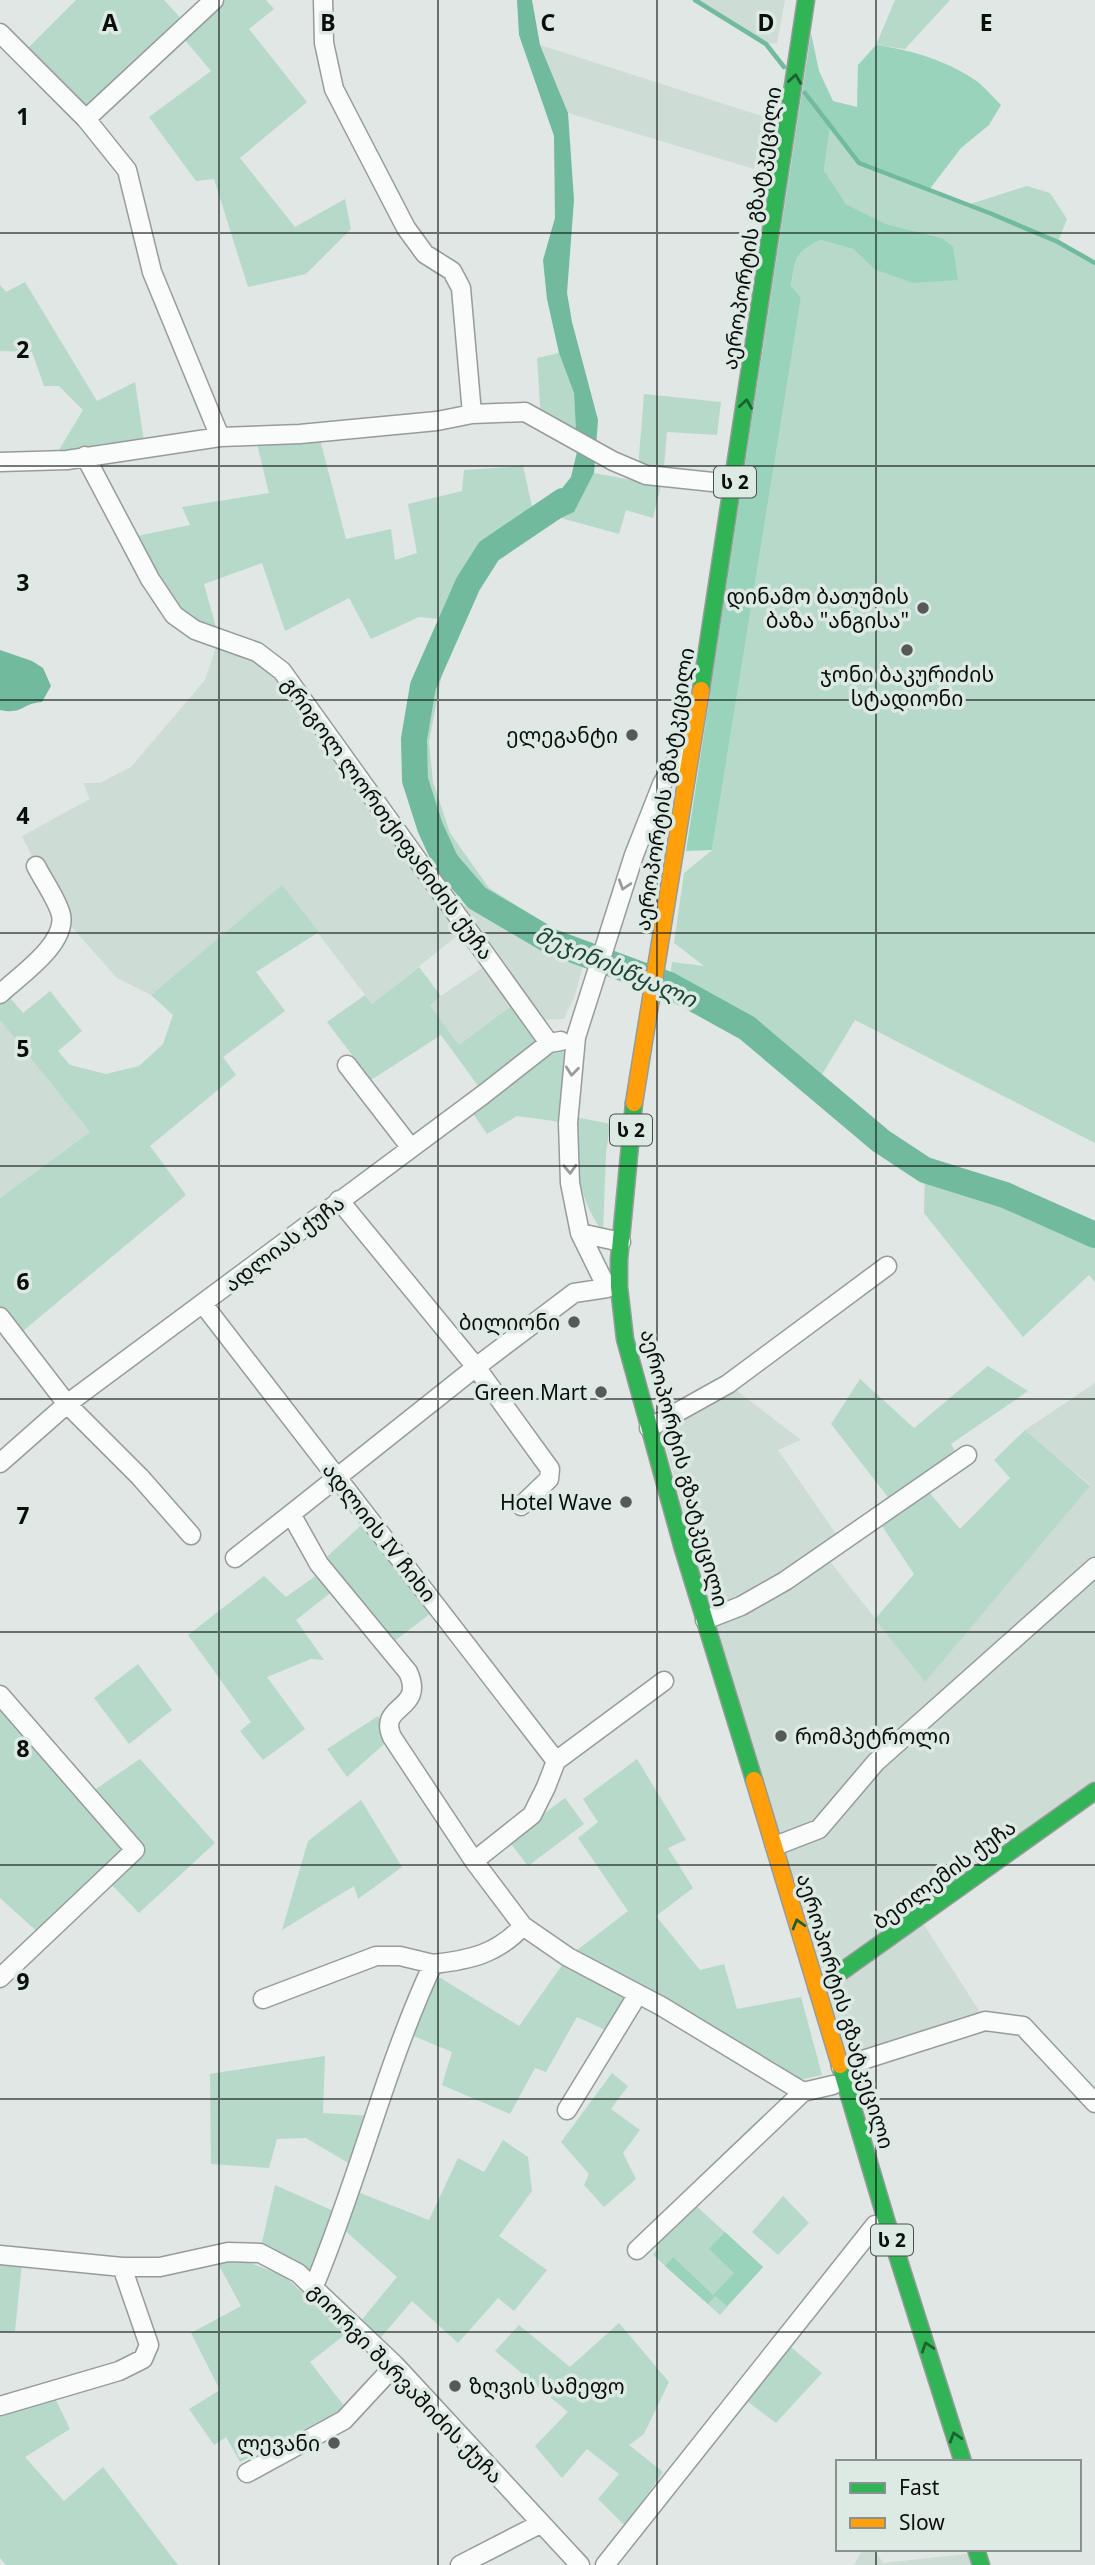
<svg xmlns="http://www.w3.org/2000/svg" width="1095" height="2565" font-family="Georgia,'Noto Sans Georgian',serif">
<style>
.built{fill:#cedcd6}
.green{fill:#b7d9ca}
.forest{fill:#9ad3bb}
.water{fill:#71ba9e}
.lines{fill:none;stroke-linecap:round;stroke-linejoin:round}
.stream{stroke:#71ba9e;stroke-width:4.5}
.river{stroke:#71ba9e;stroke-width:26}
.street-casing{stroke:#979c9a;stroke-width:21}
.fast-casing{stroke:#979c9a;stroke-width:19}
.slow-casing{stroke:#979c9a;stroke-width:19}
.street{stroke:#fafbfb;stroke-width:18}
.fast{stroke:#30b455;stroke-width:16}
.slow{stroke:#ff9f0a;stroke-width:16}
.oneway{stroke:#1d6130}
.oneway2{stroke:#9a9c9b}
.grid{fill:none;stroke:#0a0e0c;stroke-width:2;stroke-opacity:0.55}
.poi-dot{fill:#555a58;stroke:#ddeae4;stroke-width:2.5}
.labels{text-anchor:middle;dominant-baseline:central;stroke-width:7;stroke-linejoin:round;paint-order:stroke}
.shield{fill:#ddeae4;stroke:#49504d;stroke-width:2}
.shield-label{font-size:19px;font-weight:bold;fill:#0a0e0c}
.street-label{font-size:21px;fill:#0a0e0c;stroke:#ddeae4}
.poi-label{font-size:21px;fill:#0a0e0c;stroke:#ddeae4;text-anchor:end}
.water-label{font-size:23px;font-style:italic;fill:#1c4635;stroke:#ddeae4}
.grid-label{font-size:23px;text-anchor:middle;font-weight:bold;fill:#0a0e0c;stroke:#ddeae4;stroke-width:7;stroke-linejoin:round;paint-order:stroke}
</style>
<rect width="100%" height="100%" fill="#e0e7e4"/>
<path class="built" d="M 695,0 L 785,0 L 777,43 L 766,44 Z
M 540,45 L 765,117 L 754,169 L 568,113 Z
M 219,638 L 257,652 L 467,928 L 372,1004 L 282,886 L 151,995 L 117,978 L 61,915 L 22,836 L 90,799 L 83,783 L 100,783 L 131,767 L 205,680 Z
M 477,898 L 552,942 L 586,955 L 575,995 L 564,1019 L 539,1020 L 457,911 Z
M 491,962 L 519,1000 L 459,1045 L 429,1004 Z
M 0,1020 L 90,1132 L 0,1198 Z
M 1095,1383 L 1095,1791 L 919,1917 L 985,2020 L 849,2057 L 713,1623 L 740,1606 L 709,1604 L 662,1431 L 728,1384 L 801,1440 L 778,1450 L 841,1541 L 824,1554 L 925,1681 L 1090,1485 L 1025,1430 Z
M 863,2549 L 874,2549 L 883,2563 L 975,2553 L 978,2565 L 854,2565 Z"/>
<path class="green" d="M 76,0 L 164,0 L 187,25 L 214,0 L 266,0 L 274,9 L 249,29 L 307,102 L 240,158 L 295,227 L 345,199 L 351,229 L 306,274 L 248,287 L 214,179 L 196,181 L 149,117 L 211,71 L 179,33 L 86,119 L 23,53 Z
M 895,0 L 950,0 L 905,49 L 876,45 Z
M 830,125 L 859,163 L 967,205 L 1027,186 L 1050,193 L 1067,219 L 1058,242 L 1095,263 L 1095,1143 L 855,1020 L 815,1086 L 747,1028 L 669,985 L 672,962 L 704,966 L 674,943 L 684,873 L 712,850 L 801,298 L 791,287 C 795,259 795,252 821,240 L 853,249 L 874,269 L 942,238 L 886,224 L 846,204 L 824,172 Z
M 25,282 L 97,401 L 135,382 L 145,448 L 53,460 L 83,410 L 59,386 L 44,386 L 32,352 L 0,351 L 0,285 L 6,292 Z
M 559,353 L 574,393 L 577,452 L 559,431 L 541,421 L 537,358 Z
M 644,394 L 721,402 L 717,435 L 667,432 L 663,477 L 653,518 L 626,510 L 619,534 L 561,518 L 574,512 L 594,473 L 637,481 Z
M 318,432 L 346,539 L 391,529 L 395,560 L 417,553 L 408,504 L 462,491 L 464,470 L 523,466 L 537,529 L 489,551 L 468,584 L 452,620 L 429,742 L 433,782 L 450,833 L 489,888 L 568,938 L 586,955 L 552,942 L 477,898 L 446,862 L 430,827 L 415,780 L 414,739 L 423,686 L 451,620 L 419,617 L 371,639 L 349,598 L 285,631 L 262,563 L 204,584 L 219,638 L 195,630 L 128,538 L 190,525 L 182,507 L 269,493 L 255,436 Z
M 282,885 L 319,932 L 256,972 L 285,1011 L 223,1057 L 236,1075 L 150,1146 L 186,1195 L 17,1336 L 0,1312 L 0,1198 L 90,1132 L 0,1020 L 0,994 L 4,991 L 23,1013 L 50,991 L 82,1031 L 58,1051 L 70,1065 L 106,1074 L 139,1066 L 163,1044 L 173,1015 L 151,995 Z
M 419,967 L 441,996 L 430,1005 L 459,1045 L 519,1000 L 549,1043 L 576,1037 L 568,1123 L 517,1116 L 487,1134 L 468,1106 L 484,1094 L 441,1035 L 371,1080 L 327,1022 L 365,995 L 372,1004 Z
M 576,1117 L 610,1124 L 606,1154 L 603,1232 C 576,1195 576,1162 576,1117 Z
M 925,1170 L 1005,1195 L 1095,1235 L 1095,1282 L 1089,1275 L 1023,1337 L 924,1213 Z
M 988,1366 L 1028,1391 L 951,1444 L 960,1460 L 923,1485 L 960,1529 L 1010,1478 L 994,1460 L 1025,1430 L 1090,1486 L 925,1682 L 875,1619 L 914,1574 L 876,1517 L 894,1505 L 831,1424 L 860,1379 L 914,1428 Z
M 369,1518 L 439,1607 L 388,1646 L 338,1587 L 296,1620 L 324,1660 L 311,1659 L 267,1677 L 305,1729 L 263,1760 L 240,1731 L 251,1722 L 188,1635 L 264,1576 L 286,1597 L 324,1570 L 319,1564 Z
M 138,1664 L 172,1710 L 129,1744 L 94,1698 Z
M 0,1695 L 87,1795 L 140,1759 L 215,1843 L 139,1913 L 105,1878 L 43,1937 L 0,1898 Z
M 378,1716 L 392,1737 L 347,1777 L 327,1749 Z
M 637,1759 L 686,1840 L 668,1848 L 693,1888 L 656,1916 L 700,1970 L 724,1964 L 737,2009 L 801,1997 L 822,2075 L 798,2080 L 568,1957 L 628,1911 L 578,1838 L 598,1822 L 583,1799 Z
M 565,1798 L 584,1824 L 528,1866 L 508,1840 Z
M 361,1800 L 402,1867 L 358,1899 L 354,1886 L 282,1930 L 308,1841 Z
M 565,1961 L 631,1999 L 612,2033 L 577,2017 L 546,2072 L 535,2068 L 510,2114 L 442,2085 L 452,2052 L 409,2034 L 424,2006 L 434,1974 L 519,2026 Z
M 325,2056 L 323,2113 L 372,2116 L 355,2167 L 306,2138 L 277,2139 L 269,2168 L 211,2164 L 210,2074 Z
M 612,2073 L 628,2086 L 611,2109 L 640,2130 L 623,2153 L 636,2179 L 604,2207 L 584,2185 L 589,2174 L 561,2142 Z
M 503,2140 L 528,2157 L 532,2191 L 499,2236 L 547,2270 L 514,2311 L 498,2298 L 458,2343 L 412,2301 L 377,2342 L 359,2323 L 397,2277 L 341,2227 L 355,2191 L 429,2220 L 458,2158 L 484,2172 Z
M 275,2185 L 338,2213 L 317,2273 L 308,2276 L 261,2247 Z
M 783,2196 L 809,2223 L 778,2255 L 752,2232 Z
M 694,2204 L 763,2267 L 720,2315 L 653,2255 L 658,2248 L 658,2243 Z
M 240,2259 L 284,2276 L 347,2333 L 310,2362 L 345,2407 L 330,2416 L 240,2462 L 226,2437 L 214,2445 L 189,2409 L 220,2390 L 191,2333 L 241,2306 L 216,2260 Z
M 0,2261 L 22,2262 L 15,2331 L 0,2332 Z
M 619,2323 L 669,2382 L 644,2434 L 629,2445 L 663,2472 L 625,2526 L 598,2499 L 619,2474 L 587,2449 L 562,2478 L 535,2446 L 568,2412 L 495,2351 L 519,2325 L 570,2367 Z
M 786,2343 L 822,2373 L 776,2423 L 743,2398 Z
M 55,2398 L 70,2429 L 25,2457 L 64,2501 L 103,2467 L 178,2565 L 6,2565 L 0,2558 L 0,2415 Z"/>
<path class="forest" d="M 811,33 L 819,71 L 833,101 L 857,107 L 858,65 L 876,45 C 912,50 948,61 978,82 C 986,89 994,98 1001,105 L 989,125 L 961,148 L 929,190 L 859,163 L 830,126 L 824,171 L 846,204 L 886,224 L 942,238 L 953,247 L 958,280 L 913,283 L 874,269 L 853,249 L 821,240 C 795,252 795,259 791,286 L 801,298 L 712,850 L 686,851 Z
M 725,2232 L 763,2267 L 727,2306 L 715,2296 L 708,2304 L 665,2266 L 673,2257 L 713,2295 L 734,2273 L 709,2249 Z"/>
<path class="water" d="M 517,0 L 532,0 L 540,45 L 568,113 L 574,200 L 567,293 L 572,322 L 598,420 L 594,473 L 574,512 L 537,529 L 533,513 L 552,501 L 571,477 L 577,452 L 574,393 L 559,353 L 547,299 L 543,260 L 555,218 L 554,136 L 519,35 Z
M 0,650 L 32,661 L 43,668 L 51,686 L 42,702 C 22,703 23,715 0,710 Z"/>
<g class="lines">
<path class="stream" d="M 695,0 L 766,44 L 784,67
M 805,93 L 859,163 L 992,214 L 1058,242 L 1095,263"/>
<path class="river" d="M 563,501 L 489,551 L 468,584 L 423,686 L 414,739 L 415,780 L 430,827 L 446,862 L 477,898 L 552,942 L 669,985 L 747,1028 L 881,1141 L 925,1170 L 1005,1195 L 1095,1235"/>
<defs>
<path id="street" d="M 323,0 L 324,43 L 334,89 L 406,228 L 425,254 L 452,271 L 461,288 L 472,414
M 0,33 L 86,119 L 127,170 L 152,272 L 220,437
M 86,119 L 214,0
M 85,456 L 150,579 L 174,615 L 195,630 L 257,652 L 282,671 L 549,1043
M 0,462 L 67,460 L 220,437 L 300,434 L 437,421 L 472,414 L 525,412 L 613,461 L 646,475 L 722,483
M 679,755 L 662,784 L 634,855 L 576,1037 L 568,1123 L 570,1183 L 580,1233 L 607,1288 L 574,1293 L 476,1367 L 291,1514 L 319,1564 L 408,1672 C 426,1711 377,1704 392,1737 L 474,1861 L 523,1926 L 568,1957 L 661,2006 L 803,2092
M 0,994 C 19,976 67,944 61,915 C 58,901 43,880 36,866
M 347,1065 L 411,1148
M 339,1200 L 476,1367 L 550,1469 L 549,1479 L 521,1506
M 580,1233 L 621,1242
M 203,1304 L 556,1761
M 0,1317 L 67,1404 L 140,1477 L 191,1535
M 649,1428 L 728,1384 L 887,1266
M 0,1463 L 67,1404 L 484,1094 L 549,1043 L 561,1041
M 235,1558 L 291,1514
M 705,1620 L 741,1606 L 785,1581 L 967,1455
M 0,1695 L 135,1850 L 0,1978
M 775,1846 L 819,1829 L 876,1762 L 1095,1567
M 474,1861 L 532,1815 L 546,1787 L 556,1761 L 664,1681
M 263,1999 L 376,1956 L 400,1956 L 433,1964
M 841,2067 L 985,2021 L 1023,2026 L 1095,2103
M 567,2110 L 638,1994
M 637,2250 L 803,2092 L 833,2085
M 0,2255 L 122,2267 L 160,2267 L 228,2252 L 260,2253 L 298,2273 L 395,2365 L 580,2565
M 314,2286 C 358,2181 385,2067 433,1964 C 470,1960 497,1954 523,1926
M 0,2406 L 119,2371 L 143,2359 L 149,2345 L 122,2267
M 247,2473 L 344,2420 L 395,2365
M 460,2565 L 540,2524
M 605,2565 L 875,2225"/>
<path id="fast" d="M 701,690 L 806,0
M 634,1103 L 619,1260 L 619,1287 L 625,1339 L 683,1549 L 754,1780
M 817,1989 L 1095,1791
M 840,2065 L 887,2223 L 963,2462
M 976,2549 L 981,2565"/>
<path id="slow" d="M 634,1103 L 701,690
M 754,1780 L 840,2065"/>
</defs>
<use href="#street" class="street-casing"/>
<use href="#fast" class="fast-casing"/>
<use href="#slow" class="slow-casing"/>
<use href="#street" class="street"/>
<use href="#fast" class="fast"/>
<use href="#slow" class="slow"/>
</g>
<defs><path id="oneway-chevron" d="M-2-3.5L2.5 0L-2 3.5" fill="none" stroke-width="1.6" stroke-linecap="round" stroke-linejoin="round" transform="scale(1.75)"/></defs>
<g class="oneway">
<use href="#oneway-chevron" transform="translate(795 79) rotate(-82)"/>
<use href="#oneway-chevron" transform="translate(746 404) rotate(-82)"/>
<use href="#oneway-chevron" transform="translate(798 1924) rotate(-106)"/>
<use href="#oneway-chevron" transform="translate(927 2347) rotate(-108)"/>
<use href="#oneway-chevron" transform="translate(955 2437) rotate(-107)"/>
</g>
<g class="oneway2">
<use href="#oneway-chevron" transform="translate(624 885) rotate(108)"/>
<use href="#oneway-chevron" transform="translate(572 1071) rotate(96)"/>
<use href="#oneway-chevron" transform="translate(570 1169) rotate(88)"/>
</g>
<path class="grid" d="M 219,0 L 219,2565M 438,0 L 438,2565M 657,0 L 657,2565M 876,0 L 876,2462M 0,233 L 1095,233M 0,466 L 1095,466M 0,700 L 1095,700M 0,933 L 1095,933M 0,1166 L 1095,1166M 0,1399 L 1095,1399M 0,1632 L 1095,1632M 0,1865 L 1095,1865M 0,2099 L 1095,2099M 0,2332 L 1095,2332M 876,2549 L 876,2565"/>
<g class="poi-dot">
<circle cx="923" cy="608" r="7"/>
<circle cx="907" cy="650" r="7"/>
<circle cx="632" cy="735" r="7"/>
<circle cx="574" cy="1322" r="7"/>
<circle cx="601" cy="1392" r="7"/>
<circle cx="626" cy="1502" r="7"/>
<circle cx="781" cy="1736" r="7"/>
<circle cx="455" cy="2386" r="7"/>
<circle cx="334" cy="2443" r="7"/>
</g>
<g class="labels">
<g class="shield">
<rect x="714" y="466.5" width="42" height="31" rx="5"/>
<rect x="610" y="1114.5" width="42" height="31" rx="5"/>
<rect x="871" y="2224.5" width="42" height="31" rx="5"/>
</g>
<g class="shield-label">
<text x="735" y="482">ს 2</text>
<text x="631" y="1130">ს 2</text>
<text x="892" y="2240">ს 2</text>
</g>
<g class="street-label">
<text transform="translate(751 228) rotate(-81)">აეროპორტის გზატკეცილი</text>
<text transform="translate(664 789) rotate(-81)">აეროპორტის გზატკეცილი</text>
<text transform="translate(388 818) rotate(54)">გრიგოლ ლორთქიფანიძის ქუჩა</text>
<text transform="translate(284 1243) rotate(-37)">ადლიას ქუჩა</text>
<text transform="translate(685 1468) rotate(75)">აეროპორტის გზატკეცილი</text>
<text transform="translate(380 1532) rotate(52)">ადლიის IV ჩიხი</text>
<text transform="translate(944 1874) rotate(-36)">ბეთლემის ქუჩა</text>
<text transform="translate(846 2011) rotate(73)">აეროპორტის გზატკეცილი</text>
<text transform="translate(406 2383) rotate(46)">გიორგი შარვაშიძის ქუჩა</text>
</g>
<g class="poi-label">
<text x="909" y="596">დინამო ბათუმის<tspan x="909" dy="24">ბაზა "ანგისა"</tspan></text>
<text x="907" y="674" text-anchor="middle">ჯონი ბაკურიძის<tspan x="907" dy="24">სტადიონი</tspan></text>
<text x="618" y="735">ელეგანტი</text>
<text x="560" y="1322">ბილიონი</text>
<text x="587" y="1392">Green Mart</text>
<text x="612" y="1502">Hotel Wave</text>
<text x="795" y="1736" text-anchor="start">რომპეტროლი</text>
<text x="469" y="2386" text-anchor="start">ზღვის სამეფო</text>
<text x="320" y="2443">ლევანი</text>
</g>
<g class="water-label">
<text transform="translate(616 966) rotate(23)">მეჯინისწყალი</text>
</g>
</g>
<g class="grid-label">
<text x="110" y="31">A</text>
<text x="328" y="31">B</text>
<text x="548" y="31">C</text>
<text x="766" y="31">D</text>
<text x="986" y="31">E</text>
<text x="23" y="125">1</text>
<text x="23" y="358">2</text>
<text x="23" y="591">3</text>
<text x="23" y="824">4</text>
<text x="23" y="1057">5</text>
<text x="23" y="1290">6</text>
<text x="23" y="1524">7</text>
<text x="23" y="1757">8</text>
<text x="23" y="1990">9</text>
</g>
<rect x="836" y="2460" width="245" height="91" fill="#ddeae4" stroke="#89928e" stroke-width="2"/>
<rect x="850" y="2483" width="35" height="10" fill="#30b455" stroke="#89928e" stroke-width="2"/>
<text x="899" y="2495" font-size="21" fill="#0a0e0c">Fast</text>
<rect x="850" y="2518" width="35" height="10" fill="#ff9f0a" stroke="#89928e" stroke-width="2"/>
<text x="899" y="2530" font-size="21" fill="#0a0e0c">Slow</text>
</svg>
